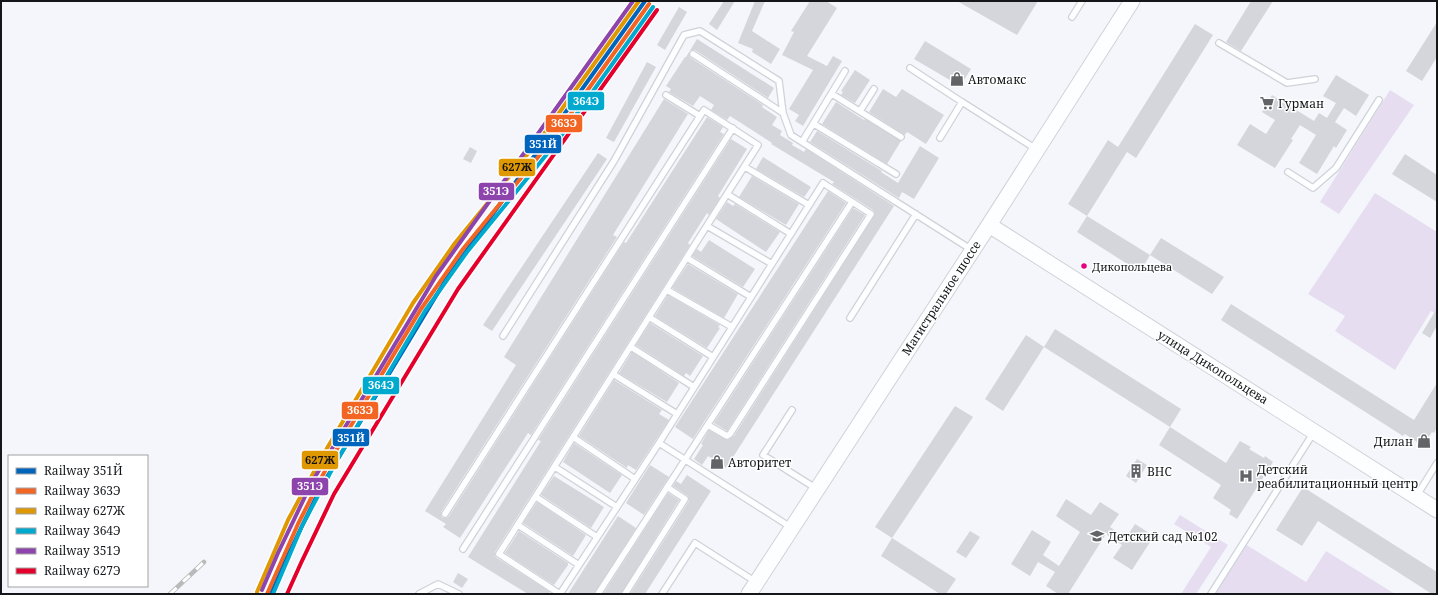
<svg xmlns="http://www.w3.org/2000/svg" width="1438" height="595" font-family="'Noto Serif',serif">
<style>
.green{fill:#e6def0}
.building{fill:#d5d6db}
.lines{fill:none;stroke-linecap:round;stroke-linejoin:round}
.lane-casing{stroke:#d0d2d7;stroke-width:8}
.secondary-casing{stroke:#d0d2d7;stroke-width:17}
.lane{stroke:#fdfeff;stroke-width:5.5}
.secondary{stroke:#fdfeff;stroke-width:15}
.rail-casing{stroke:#bababb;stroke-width:4.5}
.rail{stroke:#fff;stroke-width:3;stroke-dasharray:9;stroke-linecap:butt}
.rail-1-casing{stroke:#fff;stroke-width:7}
.rail-2-casing{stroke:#fff;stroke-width:7}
.rail-3-casing{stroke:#fff;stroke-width:7}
.rail-4-casing{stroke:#fff;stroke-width:7}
.rail-5-casing{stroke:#fff;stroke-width:7}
.rail-6-casing{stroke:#fff;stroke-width:7}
.rail-1{stroke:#0065bd;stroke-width:4}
.rail-2{stroke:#f26522;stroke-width:4}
.rail-3{stroke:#e09802;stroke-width:4}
.rail-4{stroke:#00a9ce;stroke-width:4}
.rail-5{stroke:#8e44ad;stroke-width:4}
.rail-6{stroke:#e4002b;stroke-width:4}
.bus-dot{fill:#e5007d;stroke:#fff;stroke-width:1.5}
.labels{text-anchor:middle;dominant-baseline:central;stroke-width:3;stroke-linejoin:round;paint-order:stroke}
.bus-label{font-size:11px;fill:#141619;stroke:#fff;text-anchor:start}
.poi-label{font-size:12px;fill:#141619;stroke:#fff;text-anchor:start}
.street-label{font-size:12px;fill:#141619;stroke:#fff}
.line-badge{stroke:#fff;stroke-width:1.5}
.badge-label{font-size:11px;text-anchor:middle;font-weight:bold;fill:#fff}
.pale-badge-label{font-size:11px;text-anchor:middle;font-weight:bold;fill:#111}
</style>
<rect width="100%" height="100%" fill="#f4f6fc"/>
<path class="green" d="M 1390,90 L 1414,105 L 1339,214 L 1320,202 Z
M 1375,193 L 1437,232 L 1437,314 L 1431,311 L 1395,370 L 1335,331 L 1345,316 L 1308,294 Z
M 1180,515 L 1228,545 L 1196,594 L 1181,594 L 1211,547 L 1174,524 Z
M 1245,544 L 1306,582 L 1326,551 L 1395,594 L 1213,594 Z"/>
<path class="building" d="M 724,1 L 735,1 L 717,30 L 709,24 Z
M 755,1 L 765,1 L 752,31 L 780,49 L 771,64 L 752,52 L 753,49 L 738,43 Z
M 810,1 L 826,1 L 837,8 L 807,56 L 827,66 L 833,56 L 842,61 L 803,126 L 795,121 L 799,115 L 789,109 L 813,70 L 782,55 L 794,32 L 791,31 Z
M 957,1 L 1038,1 L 1017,35 Z
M 1251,1 L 1273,1 L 1241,51 L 1226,42 Z
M 679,7 L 687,12 L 665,50 L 657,45 Z
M 1437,22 L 1437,57 L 1422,81 L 1406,71 Z
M 1195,24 L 1213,35 L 1136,158 L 1127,152 L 1087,216 L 1068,204 L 1108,140 L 1118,147 Z
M 697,39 L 774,88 L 768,98 L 695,50 L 691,50 L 689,52 L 689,56 L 691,58 L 763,105 L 762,107 L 777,117 L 772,125 L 782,131 L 780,135 L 793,143 L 792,145 L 804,152 L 806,149 L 894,206 L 726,468 L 708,456 L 702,465 L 694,459 L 703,445 L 701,444 L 709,430 L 727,440 L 734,436 L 875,214 L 873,210 L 832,184 L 834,182 L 771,144 L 772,143 L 730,116 L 727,120 L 711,110 L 714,105 L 700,96 L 693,106 L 669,92 L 671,89 L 666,86 L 685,57 L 686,57 Z
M 925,41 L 971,69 L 960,86 L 914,59 Z
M 647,62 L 656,67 L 614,142 L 606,138 Z
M 855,70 L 870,80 L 855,103 L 841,95 L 843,92 L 841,91 Z
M 1336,75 L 1369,95 L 1356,116 L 1344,108 L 1335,122 L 1347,130 L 1336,148 L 1334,146 L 1317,174 L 1299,163 L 1316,135 L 1300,125 L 1291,139 L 1293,140 L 1275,168 L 1237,145 L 1250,124 L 1266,134 L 1275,120 L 1262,112 L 1272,95 L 1314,121 L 1319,113 L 1327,118 L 1336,103 L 1323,96 Z
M 883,89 L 896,97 L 902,89 L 944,115 L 926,144 L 907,132 L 905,135 L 869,112 Z
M 664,99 L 688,114 L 613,235 L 617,237 L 441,512 L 441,516 L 443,518 L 447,518 L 449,516 L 624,242 L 626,243 L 707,117 L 723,127 L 720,132 L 724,134 L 531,435 L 528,433 L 460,538 L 443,527 L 446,524 L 425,511 L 516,365 L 504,357 Z
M 836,102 L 864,120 L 865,119 L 901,141 L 887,164 L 822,124 Z
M 817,131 L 882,171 L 881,172 L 898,183 L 920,146 L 939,158 L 914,199 L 902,192 L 899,198 L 810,142 Z
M 731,139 L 747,149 L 718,196 L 720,198 L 709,215 L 707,213 L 688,243 L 690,245 L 495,552 L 495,556 L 497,558 L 550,592 L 548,594 L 528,594 L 468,557 L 541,441 L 538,440 Z
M 470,147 L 477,151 L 471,163 L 463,159 Z
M 598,153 L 607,159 L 492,331 L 483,325 Z
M 1405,154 L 1437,175 L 1437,202 L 1392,174 Z
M 763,157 L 811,187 L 805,196 L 804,197 L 756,169 Z
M 752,176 L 799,204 L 786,225 L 739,197 Z
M 828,191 L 846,203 L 693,439 L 675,427 Z
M 727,202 L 733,206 L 735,204 L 780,232 L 766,252 L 716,219 Z
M 853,208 L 865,215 L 727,431 L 714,423 Z
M 1087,216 L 1150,255 L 1140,272 L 1077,232 Z
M 1161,238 L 1224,277 L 1212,294 L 1150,255 Z
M 709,240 L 755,269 L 743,287 L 692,256 L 697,249 L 701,252 Z
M 688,264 L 738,294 L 724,318 L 672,288 Z
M 668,295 L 720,325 L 718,327 L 720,328 L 707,348 L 655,316 Z
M 1231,304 L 1414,420 L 1437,383 L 1437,428 L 1434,433 L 1432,432 L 1423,446 L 1405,434 L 1403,436 L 1221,320 Z
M 1437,308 L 1437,326 L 1430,338 L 1422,333 Z
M 650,323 L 703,356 L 690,376 L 686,373 L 684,376 L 636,345 Z
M 1055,329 L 1181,409 L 1170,427 L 1044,347 Z
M 1026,335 L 1044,347 L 1003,411 L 985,399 Z
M 632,352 L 679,383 L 667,402 L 619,373 Z
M 614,380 L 662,410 L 659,414 L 669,420 L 636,470 L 628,465 L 627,468 L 579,436 Z
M 955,406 L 973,417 L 892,538 L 875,527 Z
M 1170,427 L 1226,463 L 1240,441 L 1251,447 L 1249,449 L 1264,458 L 1265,456 L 1273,462 L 1237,519 L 1229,514 L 1231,510 L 1213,498 L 1221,485 L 1159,445 Z
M 574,443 L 622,475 L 610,493 L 563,462 Z
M 1137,459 L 1147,465 L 1136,483 L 1126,476 Z
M 650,465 L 669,477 L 644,515 L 626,503 Z
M 687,475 L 711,491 L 645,594 L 630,594 L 689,501 L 688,496 L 673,486 L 676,481 L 681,484 Z
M 554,476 L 604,507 L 591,528 L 541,495 Z
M 1303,487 L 1437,572 L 1437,594 L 1432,594 L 1318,521 L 1302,546 L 1276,530 Z
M 668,493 L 679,500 L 621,594 L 603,594 Z
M 1066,499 L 1091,515 L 1100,502 L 1119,514 L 1110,527 L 1126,538 L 1135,524 L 1154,536 L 1132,570 L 1113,558 L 1122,545 L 1106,534 L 1068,594 L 1058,594 L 1046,586 L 1055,572 L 1038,562 L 1030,576 L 1011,564 L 1032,530 L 1051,542 L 1043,555 L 1059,566 L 1080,532 L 1056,516 Z
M 537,502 L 586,535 L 573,556 L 523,523 Z
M 618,516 L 636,528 L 594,594 L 568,594 Z
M 519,531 L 568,563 L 568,565 L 554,585 L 505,553 Z
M 970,531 L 980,537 L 966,558 L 956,552 Z
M 892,538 L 956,579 L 946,594 L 940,594 L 881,556 Z
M 458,573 L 468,579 L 462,588 L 453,582 Z"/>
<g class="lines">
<defs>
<path id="lane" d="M 1072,17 L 1082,1
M 1219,43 L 1287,83 L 1315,79
M 693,54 L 783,113 L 791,135 L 972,250
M 910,68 L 962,102
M 832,94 L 901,137
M 666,95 L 700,116 L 704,110 L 758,145 L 499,554 L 560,594 L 659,443 L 823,183 L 871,214 L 730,434 L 727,436 L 708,425
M 860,111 L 874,89
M 814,124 L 896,174
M 940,138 L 962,102 L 1036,149
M 802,142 L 845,71
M 745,167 L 809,205
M 1288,172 L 1313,188 L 1336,168 L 1379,100
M 727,194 L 791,234
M 707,226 L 772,264
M 687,258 L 751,297
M 667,290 L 732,327
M 649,317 L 713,357
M 850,318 L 916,214
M 503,336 L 614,161 L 684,35 L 700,31 L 779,81 L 783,113
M 631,347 L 694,387
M 613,374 L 677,414
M 792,410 L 763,455 L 817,489
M 573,437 L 635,479
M 659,443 L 792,528
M 555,467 L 617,507
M 536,497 L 597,537
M 1416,497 L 1437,463
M 445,514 L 700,116
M 518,525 L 579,565
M 463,549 L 733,128
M 419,594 L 438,584 L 459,594
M 598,594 L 852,202
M 625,594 L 685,499 L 667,487
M 662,594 L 695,543 L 756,582
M 1211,594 L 1314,432"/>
<path id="secondary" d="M 989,225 L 1437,510
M 749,594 L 989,225 L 1132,1"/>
</defs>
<use href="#lane" class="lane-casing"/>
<use href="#secondary" class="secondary-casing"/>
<use href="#lane" class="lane"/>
<use href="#secondary" class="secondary"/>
<defs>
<path id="rail" d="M 170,594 L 204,562"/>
</defs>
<use href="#rail" class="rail-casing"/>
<use href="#rail" class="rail"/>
<defs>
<path id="rail-1" d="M 271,594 L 287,557 L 321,487 L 445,281 L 645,1"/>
<path id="rail-2" d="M 267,594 L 298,524 L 331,459 L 421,309 L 463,249 L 552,140 L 649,4"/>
<path id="rail-3" d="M 257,592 L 288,520 L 323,455 L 413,303 L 455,243 L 544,134 L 639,1"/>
<path id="rail-4" d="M 273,594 L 302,526 L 336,462 L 425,311 L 467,252 L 556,143 L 653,7"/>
<path id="rail-5" d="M 262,590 L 278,553 L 312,482 L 436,276 L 633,1"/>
<path id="rail-6" d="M 287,594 L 301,563 L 334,494 L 458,289 L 657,10"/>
</defs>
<use href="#rail-1" class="rail-1-casing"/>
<use href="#rail-2" class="rail-2-casing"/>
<use href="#rail-3" class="rail-3-casing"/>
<use href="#rail-4" class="rail-4-casing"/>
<use href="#rail-5" class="rail-5-casing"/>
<use href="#rail-6" class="rail-6-casing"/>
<use href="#rail-1" class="rail-1"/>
<use href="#rail-2" class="rail-2"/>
<use href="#rail-3" class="rail-3"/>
<use href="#rail-4" class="rail-4"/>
<use href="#rail-5" class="rail-5"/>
<use href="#rail-6" class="rail-6"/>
</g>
<defs>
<symbol id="shop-bare" viewBox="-9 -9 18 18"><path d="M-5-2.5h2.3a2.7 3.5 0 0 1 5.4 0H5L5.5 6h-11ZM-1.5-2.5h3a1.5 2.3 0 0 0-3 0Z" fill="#626468" stroke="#fff" stroke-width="2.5" paint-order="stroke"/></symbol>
<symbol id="supermarket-bare" viewBox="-9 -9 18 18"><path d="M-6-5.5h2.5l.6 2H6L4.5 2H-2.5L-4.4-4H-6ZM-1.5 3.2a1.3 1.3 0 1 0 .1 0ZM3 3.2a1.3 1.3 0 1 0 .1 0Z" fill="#626468" stroke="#fff" stroke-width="2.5" paint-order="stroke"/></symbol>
<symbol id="building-bare" viewBox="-9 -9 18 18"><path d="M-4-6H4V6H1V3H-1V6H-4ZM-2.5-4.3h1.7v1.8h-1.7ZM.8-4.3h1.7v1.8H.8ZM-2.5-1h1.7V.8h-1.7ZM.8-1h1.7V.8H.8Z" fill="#626468" stroke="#fff" stroke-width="2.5" paint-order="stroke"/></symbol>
<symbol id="hospital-bare" viewBox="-9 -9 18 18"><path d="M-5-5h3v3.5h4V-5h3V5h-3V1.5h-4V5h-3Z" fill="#626468" stroke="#fff" stroke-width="2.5" paint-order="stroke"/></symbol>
<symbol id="school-bare" viewBox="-9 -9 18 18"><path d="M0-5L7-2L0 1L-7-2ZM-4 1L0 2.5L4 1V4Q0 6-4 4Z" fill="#626468" stroke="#fff" stroke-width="2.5" paint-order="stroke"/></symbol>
</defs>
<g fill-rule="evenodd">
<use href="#shop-bare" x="947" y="69" width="20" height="20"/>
<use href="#supermarket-bare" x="1257" y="93" width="20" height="20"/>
<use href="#shop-bare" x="1414" y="431" width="20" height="20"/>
<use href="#shop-bare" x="707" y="452" width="20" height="20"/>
<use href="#building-bare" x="1126" y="461" width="20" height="20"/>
<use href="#hospital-bare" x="1236" y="466" width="20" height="20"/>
<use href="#school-bare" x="1087" y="526" width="20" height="20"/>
</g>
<circle class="bus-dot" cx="1084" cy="266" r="3.5"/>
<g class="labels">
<g class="bus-label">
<text x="1092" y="266">Дикопольцева</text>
</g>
<g class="poi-label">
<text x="968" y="79">Автомакс</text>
<text x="1278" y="103">Гурман</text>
<text x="1413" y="441" text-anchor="end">Дилан</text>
<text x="728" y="462">Авторитет</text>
<text x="1257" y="469">Детский<tspan x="1257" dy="14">реабилитационный центр</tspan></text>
<text x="1147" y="471">ВНС</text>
<text x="1108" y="536">Детский сад №102</text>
</g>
<g class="street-label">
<text transform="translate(941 298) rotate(-57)">Магистральное шоссе</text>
<text transform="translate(1213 367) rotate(32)">улица Дикопольцева</text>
</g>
</g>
<g class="line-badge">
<rect x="567" y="91" width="38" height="20" rx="4" fill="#00a9ce"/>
<rect x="545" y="114" width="38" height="19" rx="4" fill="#f26522"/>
<rect x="524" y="134" width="38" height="20" rx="4" fill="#0065bd"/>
<rect x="498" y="158" width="38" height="19" rx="4" fill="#e09802"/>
<rect x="478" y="182" width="37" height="19" rx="4" fill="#8e44ad"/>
<rect x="362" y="376" width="38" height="19" rx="4" fill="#00a9ce"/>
<rect x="341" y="401" width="38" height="19" rx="4" fill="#f26522"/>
<rect x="332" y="428" width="38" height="19" rx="4" fill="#0065bd"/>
<rect x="301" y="450" width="38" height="20" rx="4" fill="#e09802"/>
<rect x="291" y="477" width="38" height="19" rx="4" fill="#8e44ad"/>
</g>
<g class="badge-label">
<text x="586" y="105">364Э</text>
<text x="564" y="127">363Э</text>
<text x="543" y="148">351Й</text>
<text x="496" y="195">351Э</text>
<text x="381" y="389">364Э</text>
<text x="360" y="414">363Э</text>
<text x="351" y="442">351Й</text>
<text x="310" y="490">351Э</text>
</g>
<g class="pale-badge-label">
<text x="517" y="171">627Ж</text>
<text x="320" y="464">627Ж</text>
</g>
<rect width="1438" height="595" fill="none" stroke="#141619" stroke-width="4"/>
<rect x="8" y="455" width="140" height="132" fill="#ffffff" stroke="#a1a2a3"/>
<rect x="16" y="468" width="20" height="6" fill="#0065bd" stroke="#a1a2a3"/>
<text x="44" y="475" font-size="12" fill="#141619">Railway 351Й</text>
<rect x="16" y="488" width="20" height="6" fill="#f26522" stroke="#a1a2a3"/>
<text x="44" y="495" font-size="12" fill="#141619">Railway 363Э</text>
<rect x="16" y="508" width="20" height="6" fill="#e09802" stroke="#a1a2a3"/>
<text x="44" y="515" font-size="12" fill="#141619">Railway 627Ж</text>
<rect x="16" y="528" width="20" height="6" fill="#00a9ce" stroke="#a1a2a3"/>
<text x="44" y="535" font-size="12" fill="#141619">Railway 364Э</text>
<rect x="16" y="548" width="20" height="6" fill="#8e44ad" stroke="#a1a2a3"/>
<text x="44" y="555" font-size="12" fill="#141619">Railway 351Э</text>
<rect x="16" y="568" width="20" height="6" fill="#e4002b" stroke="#a1a2a3"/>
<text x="44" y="575" font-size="12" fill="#141619">Railway 627Э</text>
</svg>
